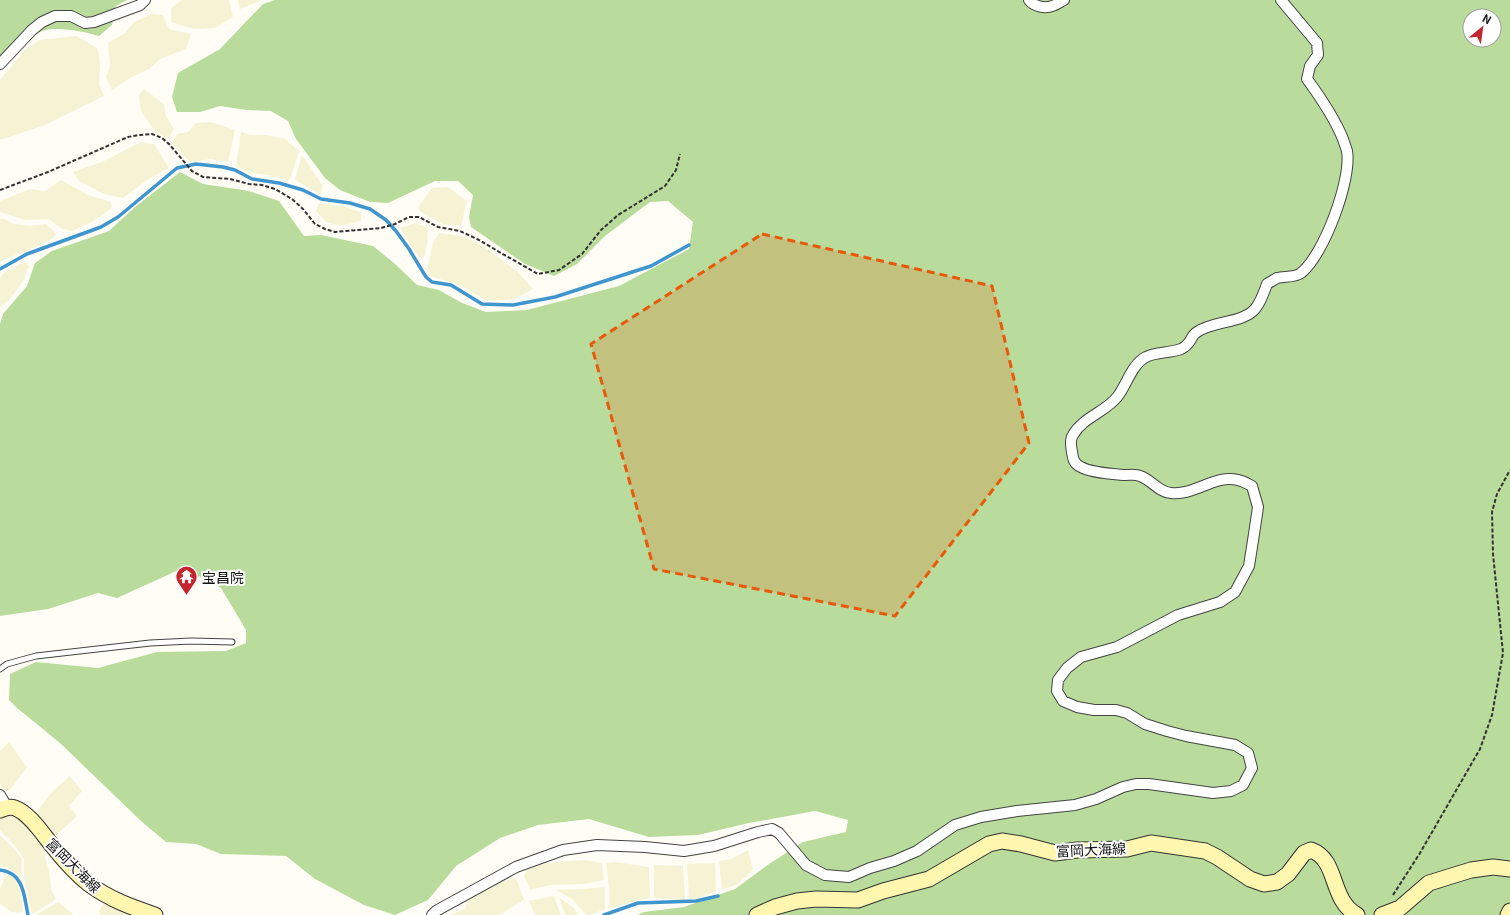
<svg xmlns="http://www.w3.org/2000/svg" width="1510" height="915" font-family="Georgia,'Noto Sans JP',serif">
<style>
.farmland{fill:#f6f3d4}
.forest{fill:#b9dc9c;fill-rule:evenodd}
.lines{fill:none;stroke-linecap:round;stroke-linejoin:round}
.stream{stroke:#3f96cf;stroke-width:3.5}
.service-casing{stroke:#444;stroke-width:7}
.minor-casing{stroke:#444;stroke-width:12}
.secondary-casing{stroke:#333;stroke-width:17}
.path{stroke:#333;stroke-width:2;stroke-dasharray:4 2;stroke-linecap:butt}
.service{stroke:#fff;stroke-width:5}
.minor{stroke:#fff;stroke-width:10}
.secondary{stroke:#fff6b0;stroke-width:15}
.marked{fill:#e8590c;fill-opacity:0.2;stroke:#e8590c;stroke-width:3;stroke-dasharray:8 5;stroke-linejoin:round}
.labels{text-anchor:middle;dominant-baseline:central;stroke-width:4;stroke-linejoin:round;paint-order:stroke}
.poi-label{font-size:14px;fill:#111;stroke:#fff;text-anchor:start}
.street-label{font-size:14px;fill:#111;stroke:#fff}
</style>
<rect width="100%" height="100%" fill="#fffdf5"/>
<path class="farmland" d="M 182,0 L 229,0 L 233,17 L 215,28 L 193,29 L 171,22 L 171,8 Z
M 238,0 L 260,0 L 260,1 L 240,9 Z
M 152,14 L 163,15 L 169,29 L 191,34 L 186,49 L 160,59 L 149,69 L 130,78 L 112,90 L 106,77 L 110,66 L 108,43 L 125,33 L 134,22 Z
M 77,36 L 98,49 L 100,66 L 99,85 L 104,96 L 45,125 L 0,140 L 0,80 L 25,50 L 40,40 Z
M 144,89 L 164,104 L 166,116 L 174,129 L 168,139 L 155,131 L 141,111 L 139,95 Z
M 211,122 L 235,130 L 228,162 L 211,159 L 190,162 L 172,143 L 177,134 L 188,132 L 196,123 Z
M 241,132 L 251,135 L 266,135 L 285,139 L 299,151 L 291,177 L 288,180 L 269,175 L 250,173 L 236,166 Z
M 141,142 L 154,144 L 169,168 L 147,180 L 123,198 L 104,194 L 79,181 L 73,172 L 102,162 Z
M 302,155 L 323,186 L 320,194 L 295,180 Z
M 61,180 L 88,195 L 111,202 L 112,208 L 92,222 L 72,231 L 62,229 L 49,219 L 25,220 L 0,212 L 0,201 L 30,189 L 45,191 Z
M 448,187 L 467,201 L 461,226 L 442,224 L 420,211 L 418,207 L 432,188 Z
M 319,203 L 341,206 L 361,212 L 361,221 L 340,226 L 326,222 L 316,211 Z
M 2,218 L 14,224 L 30,226 L 46,224 L 56,234 L 51,240 L 0,262 L 0,219 Z
M 415,223 L 428,228 L 427,245 L 424,258 L 419,257 L 400,228 Z
M 439,233 L 462,236 L 483,246 L 519,273 L 533,289 L 514,299 L 487,301 L 460,285 L 432,277 L 427,270 L 433,243 Z
M 24,262 L 29,266 L 23,281 L 10,299 L 0,307 L 0,278 L 4,273 Z
M 9,742 L 27,767 L 10,790 L 5,792 L 0,783 L 0,751 Z
M 70,776 L 82,791 L 69,806 L 77,816 L 53,838 L 33,816 L 53,791 Z
M 7,815 L 17,817 L 28,826 L 42,842 L 50,877 L 51,890 L 56,899 L 32,914 L 24,879 L 24,859 L 17,848 L 0,830 L 0,819 Z
M 0,835 L 15,850 L 22,859 L 21,877 L 11,869 L 0,865 Z
M 748,850 L 753,870 L 738,884 L 722,890 L 719,861 L 731,859 Z
M 584,860 L 602,863 L 604,880 L 584,884 L 550,885 L 530,890 L 524,876 L 528,869 L 548,863 Z
M 615,862 L 649,867 L 650,898 L 634,901 L 610,909 L 609,887 L 606,863 Z
M 715,863 L 716,891 L 699,898 L 689,899 L 687,864 Z
M 654,865 L 683,866 L 685,900 L 654,898 Z
M 7,875 L 13,877 L 19,884 L 23,911 L 19,913 L 12,912 L 0,904 L 0,888 Z
M 516,878 L 524,900 L 499,915 L 450,915 L 465,909 L 467,901 L 504,881 Z
M 605,887 L 605,909 L 591,915 L 586,915 L 572,899 L 556,890 L 584,889 Z
M 554,896 L 561,915 L 535,915 L 529,901 Z
M 559,897 L 575,909 L 578,915 L 565,915 Z
M 105,901 L 138,915 L 100,915 L 99,911 Z
M 58,902 L 74,915 L 36,915 Z"/>
<path class="forest" d="M 0,0 L 127,0 L 116,6 L 112,25 L 99,36 C 85,32 61,27 46,30 C 30,33 10,58 0,71 Z
M 275,0 L 1510,0 L 1510,915 L 637,915 L 644,912 L 684,907 L 735,889 L 769,864 L 803,842 L 846,832 L 848,820 L 815,811 L 749,823 L 698,835 L 649,837 L 589,819 L 538,825 L 500,838 L 456,866 L 428,900 L 395,915 L 364,905 L 315,879 L 286,856 L 221,854 L 196,844 L 166,842 L 141,821 L 60,743 L 17,708 L 9,700 L 10,674 L 36,662 L 98,668 L 157,652 L 226,651 L 246,643 L 246,630 L 221,588 L 183,568 L 117,598 L 98,593 L 48,609 L 0,616 L 0,324 L 3,314 L 27,286 L 35,263 L 52,251 L 109,231 L 135,207 L 180,172 L 203,184 L 249,191 L 279,201 L 304,236 L 321,235 L 373,246 L 394,263 L 417,285 L 439,290 L 462,303 L 486,312 L 527,310 L 619,286 L 689,249 L 693,222 L 668,201 L 650,202 L 605,236 L 577,264 L 554,276 L 525,264 L 471,227 L 469,217 L 473,195 L 458,181 L 435,181 L 388,203 L 370,202 L 340,190 L 325,178 L 296,139 L 288,121 L 271,111 L 247,110 L 220,106 L 200,112 L 177,112 L 172,97 L 178,73 L 220,49 L 263,4 ZM 1470,16 L 1494,16 L 1494,40 L 1470,40 Z"/>
<g class="lines">
<path class="stream" d="M 0,269 L 27,254 L 101,227 L 118,217 L 177,168 L 196,164 L 223,167 L 235,170 L 252,179 L 279,183 L 303,190 L 321,199 L 350,203 L 370,209 L 386,220 L 396,231 L 409,249 L 426,277 L 432,282 L 451,285 L 482,304 L 513,305 L 555,297 L 651,266 L 689,245
M 0,870 C 24,873 24,895 28,915
M 604,915 L 638,903 L 696,901 L 718,896"/>
<defs>
<path id="service" d="M 0,669 L 7,664 L 36,656 L 150,643 L 191,641 L 232,642"/>
<path id="minor" d="M 1029,0 C 1033,6 1045,9 1052,6 C 1056,5 1060,2 1064,0
M 0,64 L 32,30 L 42,22 L 55,16 L 71,16 L 85,23 L 94,22 L 140,5 L 145,0
M 0,795 L 7,807
M 432,915 L 436,911 L 516,867 L 563,850 L 597,845 L 645,847 L 684,851 L 714,846 L 758,832 L 772,829 L 779,833 L 806,865 L 825,875 L 849,877 L 870,868 L 894,861 L 917,851 L 955,825 L 981,817 L 1017,811 L 1075,805 L 1096,799 L 1123,787 L 1136,784 L 1149,784 L 1213,793 L 1231,791 L 1243,785 L 1252,768 L 1248,753 L 1235,745 L 1186,736 L 1167,731 L 1145,724 L 1127,713 L 1116,710 L 1094,710 L 1077,707 L 1063,701 L 1057,691 L 1058,680 L 1067,668 L 1081,657 L 1117,647 L 1178,615 L 1220,602 L 1235,592 L 1249,566 L 1254,534 L 1258,507 L 1252,486 C 1248,484 1243,481 1238,480 C 1215,474 1194,496 1171,493 C 1158,492 1152,480 1140,476 C 1136,474 1130,475 1125,475 C 1113,474 1091,473 1081,467 C 1074,464 1073,459 1072,452 C 1071,447 1070,439 1073,435 C 1083,417 1106,412 1118,396 C 1127,384 1132,364 1146,357 C 1155,352 1171,353 1181,349 C 1192,344 1190,336 1197,332 C 1213,321 1243,323 1255,309 C 1261,302 1264,292 1267,284 C 1270,282 1274,280 1277,278 C 1284,276 1295,278 1301,273 C 1324,255 1352,179 1347,151 C 1346,147 1344,143 1343,139 C 1334,117 1321,98 1307,79 L 1310,66 L 1318,55 L 1317,43 L 1281,0"/>
<path id="secondary" d="M 0,810 C 5,808 9,806 15,808 C 29,813 42,833 51,844 C 62,858 75,873 89,884 C 109,899 131,907 155,915
M 757,915 L 775,907 L 797,901 L 816,899 L 858,900 L 883,891 L 929,879 L 989,844 L 1002,841 L 1021,844 L 1055,853 L 1077,850 L 1127,849 L 1151,843 L 1205,851 L 1217,857 L 1250,879 L 1264,884 L 1277,882 L 1288,874 L 1304,853 L 1311,850 C 1339,860 1329,899 1357,915
M 1382,915 L 1400,908 L 1429,883 L 1471,870 L 1493,867 L 1510,869
M 1508,915 L 1510,911"/>
</defs>
<use href="#service" class="service-casing"/>
<use href="#minor" class="minor-casing"/>
<use href="#secondary" class="secondary-casing"/>
<path class="path" d="M 0,190 L 48,172 L 128,137 L 139,135 L 152,134 L 162,138 L 169,144 L 192,171 L 203,177 L 230,179 L 249,184 L 262,185 L 275,189 L 292,199 L 303,209 L 315,224 L 325,229 L 335,232 L 381,228 L 395,224 L 409,217 L 419,217 L 438,227 L 460,231 L 479,240 L 501,253 L 538,274 L 559,270 L 582,254 L 601,230 L 618,215 L 665,186 L 676,170 L 680,154
M 1393,895 L 1420,853 L 1480,749 L 1492,715 L 1503,653 L 1493,554 L 1492,512 L 1497,494 L 1510,470"/>
<use href="#service" class="service"/>
<use href="#minor" class="minor"/>
<use href="#secondary" class="secondary"/>
</g>
<path class="marked" d="M 762,234 L 992,286 L 1029,443 L 895,616 L 654,569 L 591,344 Z"/>
<defs>
<symbol id="temple-pin" viewBox="-11 -11 22 30"><path d="M0 17L-7.5 6A9.5 9.5 0 1 1 7.5 6Z" fill="#c4262e" stroke="#fff"/><path d="M0-6L5-2H3V0L6.5 2.5H4V6H1.5V3h-3V6H-4V2.5H-6.5L-3 0V-2H-5Z" fill="#fff"/></symbol>
</defs>
<g fill-rule="evenodd">
<use href="#temple-pin" x="174" y="564" width="25" height="34"/>
</g>
<g class="labels">
<g class="poi-label">
<text x="202" y="577">宝昌院</text>
</g>
<g class="street-label">
<text transform="translate(1091 849) rotate(-3)">富岡大海線</text>
<text transform="translate(74 865) rotate(45)">富岡大海線</text>
</g>
</g>
<g transform="translate(1482 28) rotate(29)"><circle r="19" fill="#ffffff" stroke="#a0a0a0"/>
<path d="M0-3L7 15L0 10L-7 15Z" fill="#c4262e"/>
<text y="-6" font-size="11" font-weight="bold" text-anchor="middle" fill="#111111">N</text>
</g>
</svg>
